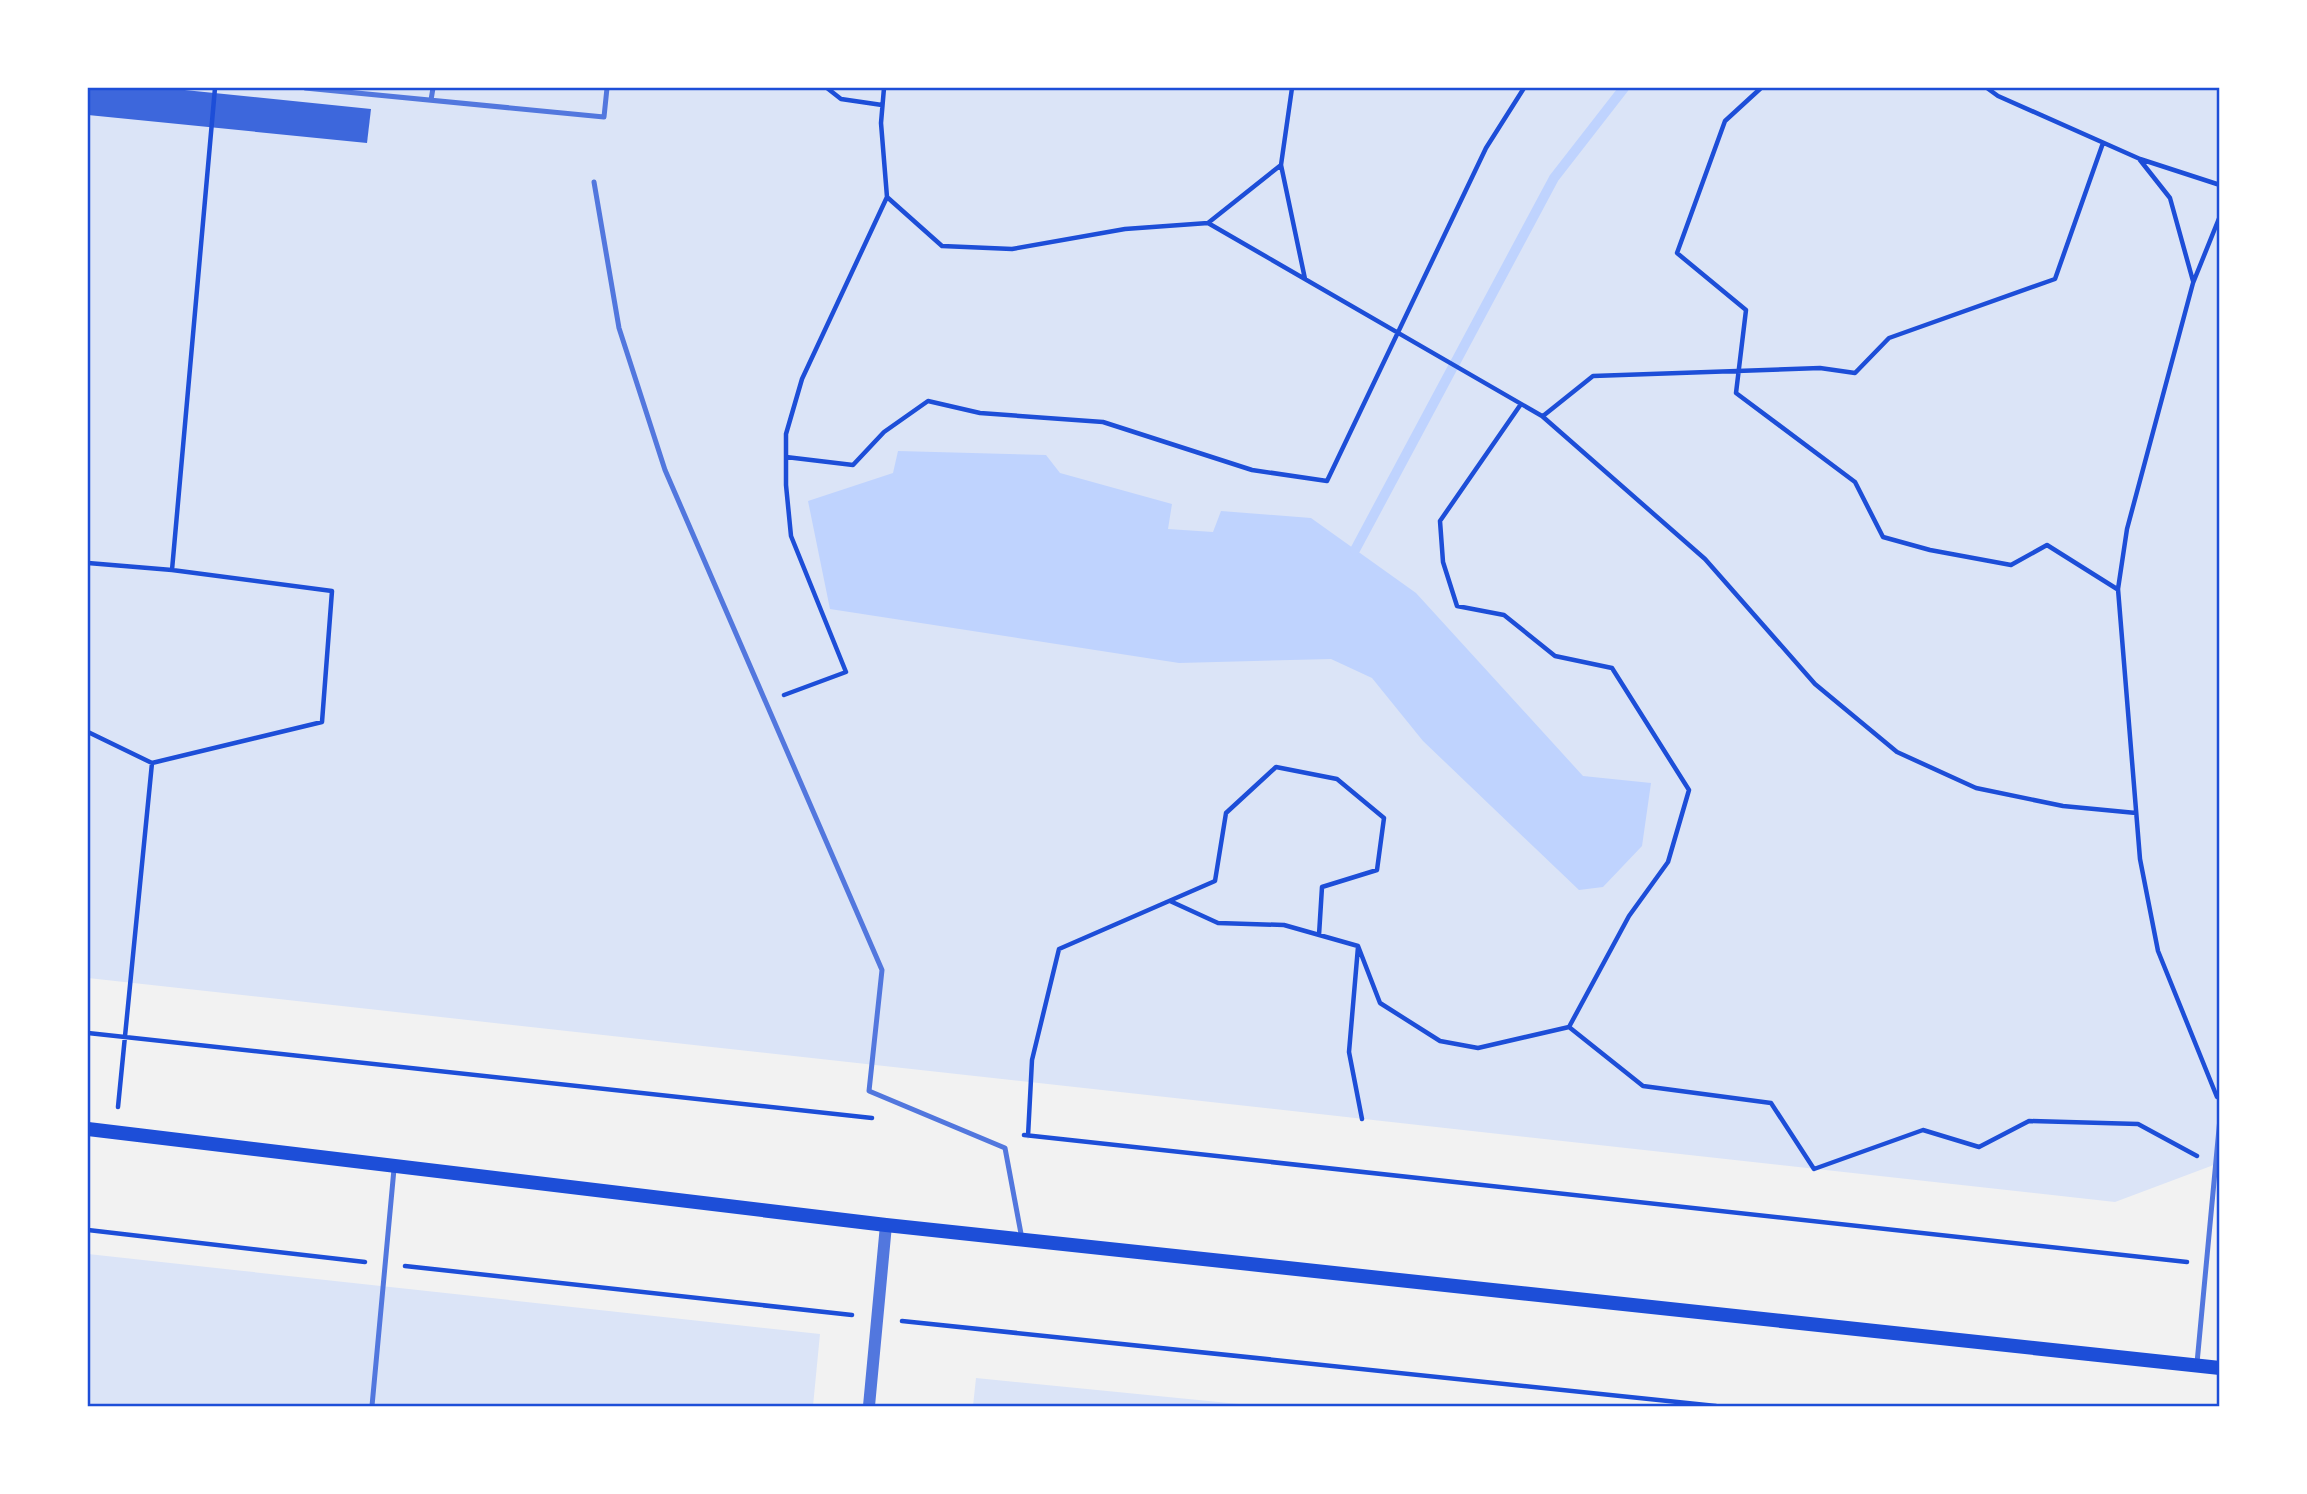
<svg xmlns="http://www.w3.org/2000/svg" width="2307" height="1494" font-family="'PT Serif',serif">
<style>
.green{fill:#dbe4f7}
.water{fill:#bfd3fe}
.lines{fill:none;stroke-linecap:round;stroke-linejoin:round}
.stream{stroke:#bfd3fe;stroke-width:10}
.building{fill:#3d67dc}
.path{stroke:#1d4ed8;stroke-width:4.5}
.service{stroke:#5277de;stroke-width:5}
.tertiary{stroke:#5277de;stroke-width:12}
.secondary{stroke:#1d4ed8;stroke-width:14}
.neatline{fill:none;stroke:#1d4ed8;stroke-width:2.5}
</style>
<rect width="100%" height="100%" fill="#f2f2f2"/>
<path class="green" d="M 88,88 L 2219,88 L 2219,1163 L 2115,1202 L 88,978 Z
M 88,1254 L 820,1334 L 813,1406 L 88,1406 Z
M 976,1378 L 1259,1406 L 973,1406 Z"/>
<path class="water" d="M 898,451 L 1046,455 L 1060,473 L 1172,504 L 1168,529 L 1213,532 L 1221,511 L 1311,518 L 1416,593 L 1583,776 L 1651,783 L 1642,846 L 1603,887 L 1579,890 L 1423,741 L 1372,678 L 1331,659 L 1179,663 L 830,609 L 808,501 L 893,473 Z"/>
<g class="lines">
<path class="stream" d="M 1355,550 L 1554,178 L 1624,88"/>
</g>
<path class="building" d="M 88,88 L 165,88 L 371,109 L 367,143 L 88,115 Z"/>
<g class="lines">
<path class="path" d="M 827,88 L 841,99 L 882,105
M 884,88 L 881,123 L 887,197 L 942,246 L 1012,249 L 1125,229 L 1208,223 L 1542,416 L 1705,559 L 1815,684 L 1897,752 L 1976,788 L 2063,806 L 2136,813
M 1292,88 L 1281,165 L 1305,279
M 1761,88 L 1725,121 L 1677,253 L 1746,310 L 1736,393 L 1855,482 L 1883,537 L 1930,550 L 2011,565 L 2047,545 L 2117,589
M 1987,88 L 1998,96 L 2140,159 L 2220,185
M 2140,160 L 2170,198 L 2193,281
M 1208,223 L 1281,165
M 1543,416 L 1593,376 L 1820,368 L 1855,373 L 1889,338 L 2055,279 L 2103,143
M 786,457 L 853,465 L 884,432 L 928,401 L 980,413 L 1103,422 L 1252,470 L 1327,481 L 1486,148 L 1524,88
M 88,563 L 172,570
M 784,695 L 846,672 L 791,536 L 786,485 L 786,434 L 802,379 L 887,197
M 88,732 L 152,763
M 1170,901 L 1218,923 L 1284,925 L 1358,946 L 1380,1003 L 1440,1041 L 1478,1048 L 1569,1027 L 1629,916 L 1668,862 L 1689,790 L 1612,668 L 1555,656 L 1504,615 L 1457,606 L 1443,562 L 1440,521 L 1521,404
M 1358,947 L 1349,1052 L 1362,1119
M 1569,1027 L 1643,1086 L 1771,1103 L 1814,1169 L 1923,1130 L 1979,1147 L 2029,1121 L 2138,1124 L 2197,1156
M 88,1033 L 872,1118
M 2217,1097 L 2158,951 L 2140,859 L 2118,589 L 2127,529 L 2193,283 L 2220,216
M 118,1107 L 152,763 L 322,722 L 332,591 L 172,570 L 215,88
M 1024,1135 L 2187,1262
M 1028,1136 L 1032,1060 L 1059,949 L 1215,881 L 1226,813 L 1276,767 L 1337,779 L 1384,818 L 1377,870 L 1322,887 L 1319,935
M 88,1230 L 365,1262
M 405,1266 L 852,1315
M 902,1321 L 1716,1406"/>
<path class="service" d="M 305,88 L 604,117 L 607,88
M 431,100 L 433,88
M 594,182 L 619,328 L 665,470 L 882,970 L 869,1091 L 1005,1148 L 1022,1239
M 2197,1363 L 2220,1118
M 372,1406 L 394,1169"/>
<path class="tertiary" d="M 869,1406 L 886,1225"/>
<path class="secondary" d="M 88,1129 L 886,1225 L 2220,1368"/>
</g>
<rect width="2307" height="1494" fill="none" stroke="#ffffff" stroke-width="178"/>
<rect x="89" y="89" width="2129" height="1316" class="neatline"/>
</svg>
